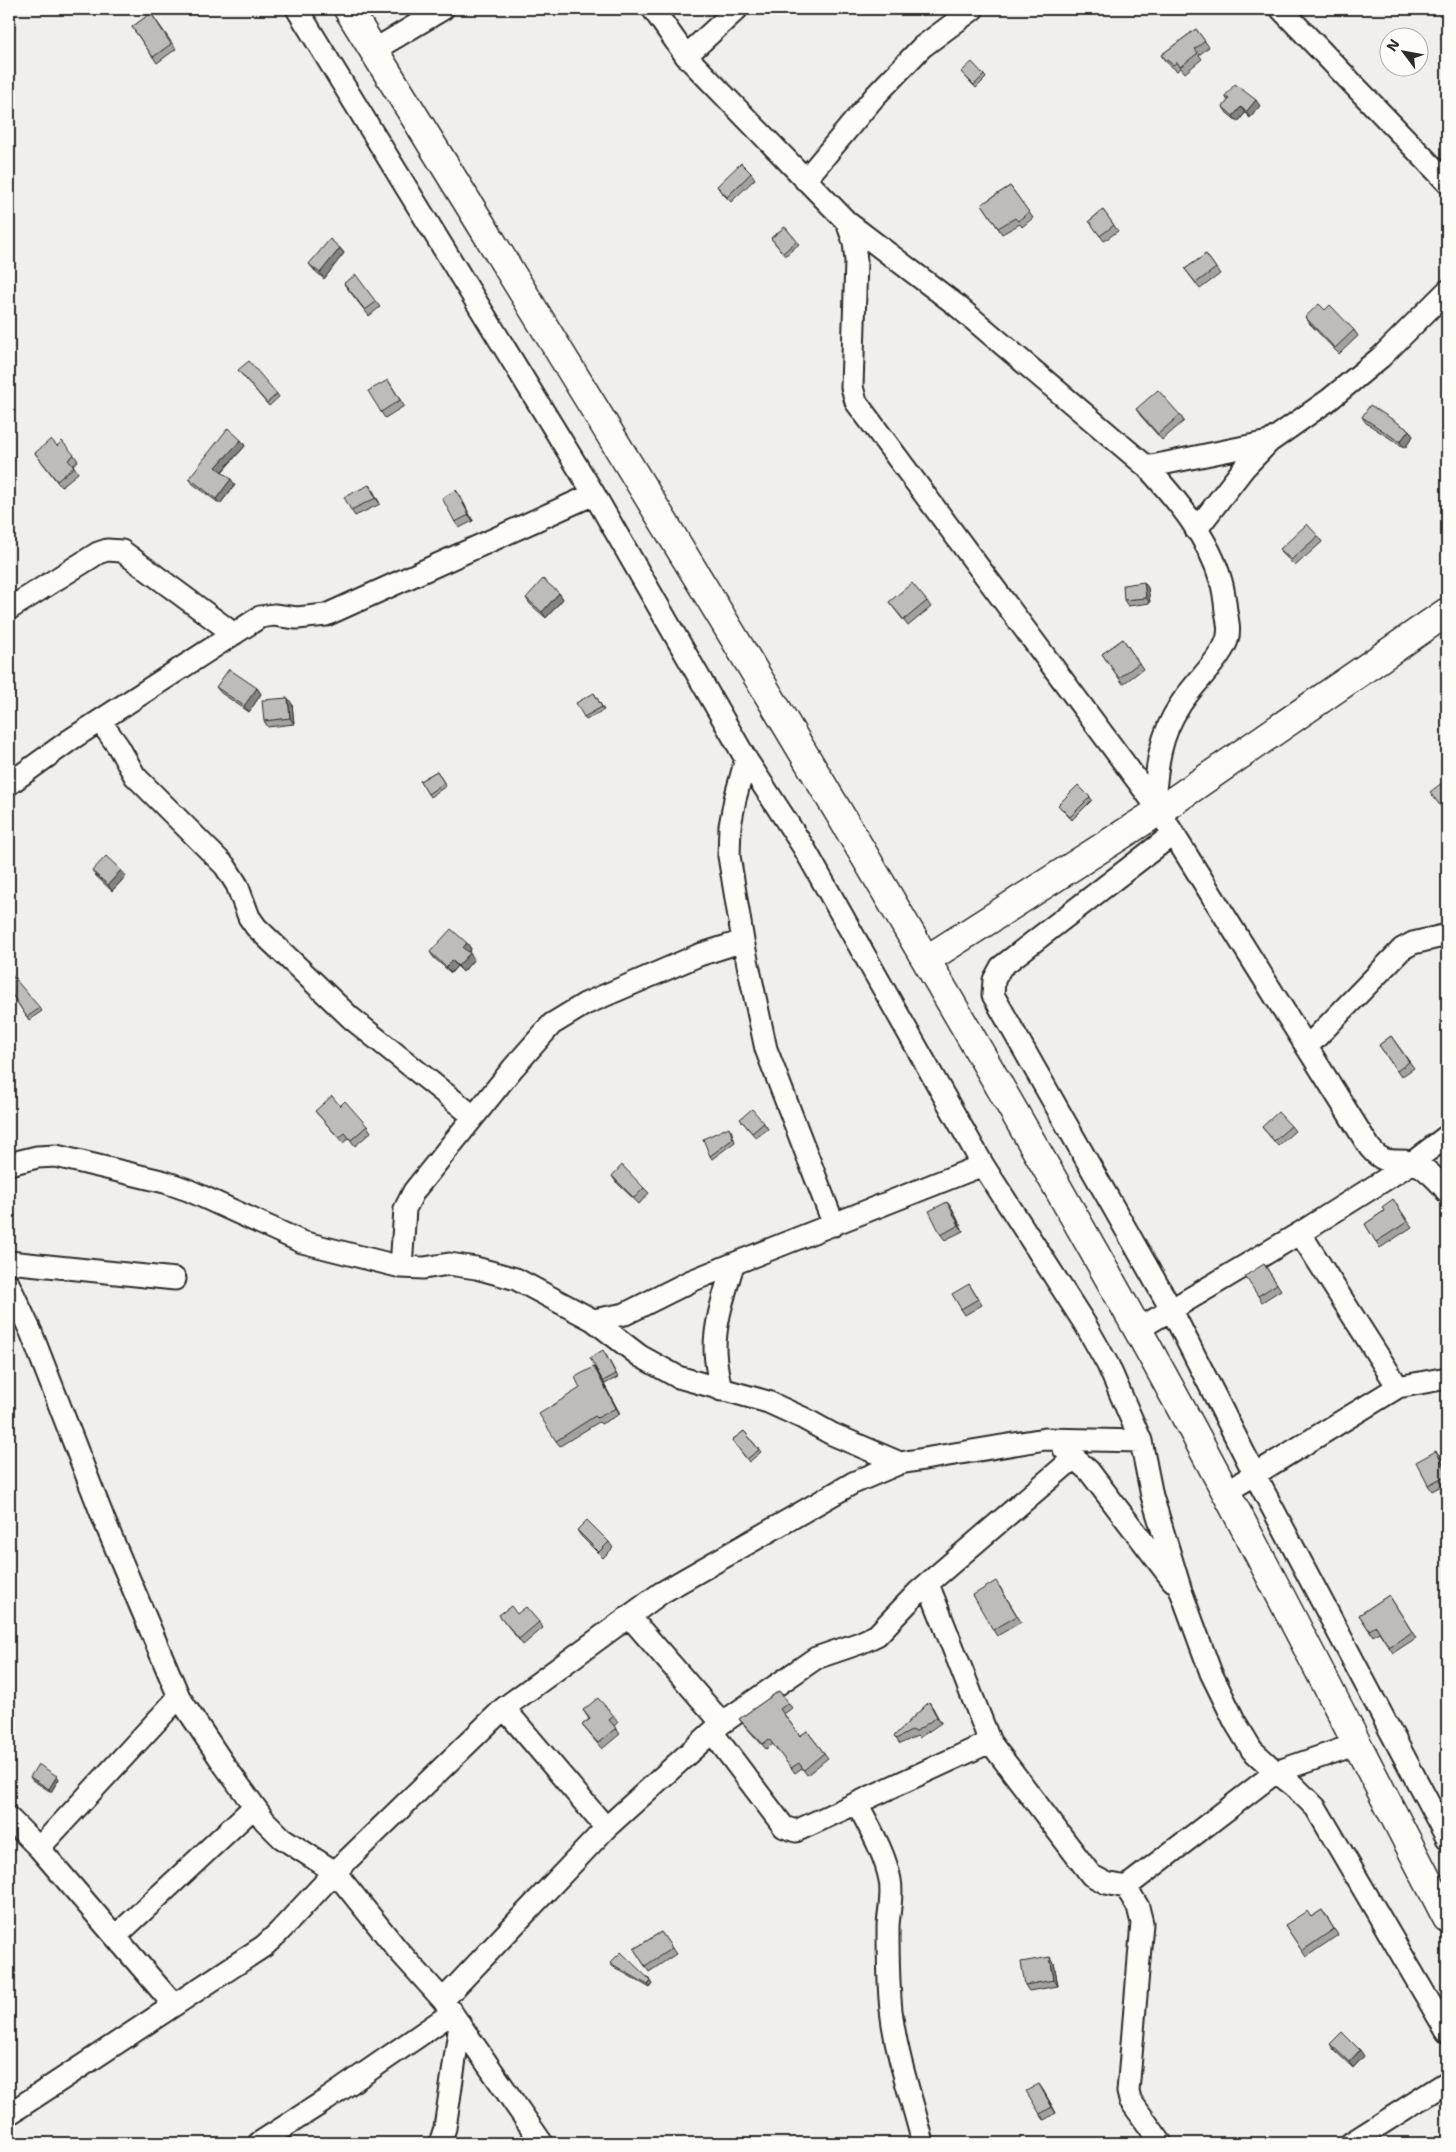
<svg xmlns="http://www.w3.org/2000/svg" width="1456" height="2152" font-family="'Shantell Sans',sans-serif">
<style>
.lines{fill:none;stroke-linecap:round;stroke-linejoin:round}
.street-casing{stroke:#2b2b2b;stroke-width:25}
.secondary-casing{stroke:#2b2b2b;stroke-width:31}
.street{stroke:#fdfcf7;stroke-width:21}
.secondary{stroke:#fdfcf7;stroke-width:28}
.wall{fill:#a3a29e;stroke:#2b2b2b}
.shaded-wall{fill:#848481;stroke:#2b2b2b}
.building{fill:#bdbcb8;stroke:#2b2b2b}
</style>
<rect width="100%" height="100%" fill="#f0efeb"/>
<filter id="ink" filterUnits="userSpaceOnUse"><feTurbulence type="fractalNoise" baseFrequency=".02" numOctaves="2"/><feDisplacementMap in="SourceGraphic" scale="10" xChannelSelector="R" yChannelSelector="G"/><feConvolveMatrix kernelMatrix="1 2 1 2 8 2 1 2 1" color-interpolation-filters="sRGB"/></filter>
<g filter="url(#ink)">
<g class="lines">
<defs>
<path id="street" d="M 297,9 L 594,494 L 746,759 L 804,848 L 983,1165 L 1085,1324 L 1108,1365 L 1141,1441 L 1152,1496 L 1181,1591 L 1211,1673 L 1235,1722 L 1252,1750 L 1276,1772 L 1357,1744
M 653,9 L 686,56 L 847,222 L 854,242 L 856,261 L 852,387 L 856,402 L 1154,803 L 1370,1148 C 1385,1166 1393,1159 1412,1162 C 1423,1165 1441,1183 1447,1192
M 1281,9 L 1447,182
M 374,50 L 443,9
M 686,56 L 737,9
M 805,180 L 876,95 L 922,47 L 973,9
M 847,222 L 955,304 L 1147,467 L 1269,442 L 1330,399 L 1381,357 L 1447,291
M 1147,467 C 1177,500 1209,538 1221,581 C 1224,591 1225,601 1226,611 C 1228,622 1231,634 1225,645 C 1214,667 1193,684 1180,705 C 1159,737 1157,766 1154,803
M 1196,530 L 1244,468 L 1269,442
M 9,609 L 98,553 L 107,550 L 122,551 L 234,634
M 100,721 L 118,746 L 135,776 L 225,866 L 237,885 L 249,917 L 256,927 L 351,1018 L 473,1116
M 746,759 L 735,799 L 730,826 L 729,856 L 743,941 L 766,1049 L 834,1225
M 9,784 L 70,740 L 260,617 L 274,615 L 297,618 L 326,615 L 594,494
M 1173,834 L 1001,967 L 994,980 L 993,995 L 1171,1309 L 1255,1475 L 1447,1838
M 1307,1047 L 1402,949 L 1413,943 L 1447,935
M 9,1164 L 37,1157 L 56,1156 L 165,1182 L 188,1190 L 302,1242 L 401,1267 L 424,1268 L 449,1264 L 476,1268 L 516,1279 L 593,1320 L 625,1314 L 691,1281 L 733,1264 L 983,1165
M 1300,1233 L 1398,1387
M 9,1262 L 175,1279
M 401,1267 L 405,1209 L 414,1191 L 513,1068 L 552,1024 L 585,1004 L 699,955 L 743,941
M 9,1285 L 31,1332 L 104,1520 L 179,1697 L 225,1766 L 265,1821 L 282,1838 L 335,1872 L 397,1949 L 443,2000 L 542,2143
M 593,1320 L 640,1356 L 678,1377 L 768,1402 L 803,1418 L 832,1434 L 900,1463
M 1137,1330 L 1300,1233 L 1413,1162 L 1447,1136
M 721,1390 C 718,1376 715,1362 715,1348 C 715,1320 726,1290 733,1264
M 1064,1449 L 1089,1471 L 1173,1581
M 1226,1492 L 1398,1387 L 1447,1378
M 928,1584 L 990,1742 L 1091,1875 L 1106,1883 L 1126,1887 L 1276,1772 L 1294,1786 L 1316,1808 L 1447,2032
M 629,1616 L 722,1723
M 504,1708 L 606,1828
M 712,1732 L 784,1827 L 796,1831 L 990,1742
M 857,1803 C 869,1827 885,1853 890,1880 C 893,1895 889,1910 888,1926 C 888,1953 888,1982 891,2010 C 896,2055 912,2099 923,2143
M 9,1818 L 39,1848 L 174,2005
M 39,1848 L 179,1697
M 1126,1887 L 1138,1907 L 1142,1923 L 1128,2092 L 1130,2100 L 1161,2143
M 116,1936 L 254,1807
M 443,2000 L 606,1828 L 722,1723 L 816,1658 L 860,1643 L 877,1635 L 918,1592 L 1075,1457
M 9,2114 L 264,1946 L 278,1933 L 335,1872 L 504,1708 L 661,1593 L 853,1483 L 900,1463 L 1045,1439 L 1141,1441
M 259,2143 L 326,2100 L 452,2013
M 440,2143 L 445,2128 L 460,2024
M 1351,2143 L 1447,2082"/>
<path id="secondary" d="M 348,9 C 618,445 888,882 1138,1330 C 1246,1524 1345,1722 1447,1918
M 926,960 L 1159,811 L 1447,612"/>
</defs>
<use href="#street" class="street-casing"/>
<use href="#secondary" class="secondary-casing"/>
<use href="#street" class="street"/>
<use href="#secondary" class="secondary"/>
</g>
<path class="wall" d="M 151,13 L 176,49 L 157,63 L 132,27 Z
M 1196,29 L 1209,47 L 1199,55 L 1202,59 L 1185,73 L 1181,68 L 1177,71 L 1165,61 L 1161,55 Z
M 961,72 L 984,75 L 986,78 L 976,88 Z
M 1225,96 L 1260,106 L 1250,118 L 1245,113 L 1238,122 L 1227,113 L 1223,107 L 1228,101 Z
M 751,173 L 755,179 L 731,202 L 721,192 L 717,186 Z
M 1010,186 L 1033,218 L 1022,227 L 1020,224 L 1002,234 L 982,204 Z
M 1103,210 L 1118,231 L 1104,241 L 1089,221 Z
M 785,227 L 799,244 L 785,256 L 771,238 Z
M 340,248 L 344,253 L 324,279 L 314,270 L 309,264 Z
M 1206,254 L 1220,274 L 1200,289 L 1185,269 Z
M 344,284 L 376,302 L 380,307 L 369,316 Z
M 1325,310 L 1354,330 L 1358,336 L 1339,354 L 1309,323 L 1305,317 Z
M 238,370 L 277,394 L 279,397 L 269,406 Z
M 388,380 L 404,406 L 385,418 L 381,412 Z
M 1136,409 L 1180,415 L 1184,421 L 1162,440 L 1140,415 Z
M 1362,417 L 1413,436 L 1405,448 L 1366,423 Z
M 241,440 L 245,446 L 222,472 L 235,485 L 220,504 L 193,484 L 189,478 Z
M 57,446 L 74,455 L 78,461 L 73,465 L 78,473 L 61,487 L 35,453 Z
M 369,485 L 373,491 L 380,504 L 355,516 L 351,510 Z
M 456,490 L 460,496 L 473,521 L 459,528 L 455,522 Z
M 1318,536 L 1322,542 L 1295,566 L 1284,555 L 1280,549 Z
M 1144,582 L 1148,588 L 1150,603 L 1128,606 L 1124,600 Z
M 559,593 L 563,599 L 546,618 L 530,604 L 526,598 Z
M 927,601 L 931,607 L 908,626 L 889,602 Z
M 1123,639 L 1143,669 L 1123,684 L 1102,654 Z
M 216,687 L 257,688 L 261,694 L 249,712 L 221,693 Z
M 594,693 L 604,710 L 586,720 L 584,717 Z
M 292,704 L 294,724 L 268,727 L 264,721 Z
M 437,771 L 446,786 L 430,797 L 420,781 Z
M 1090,797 L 1092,800 L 1072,820 L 1058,805 Z
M 92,871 L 126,876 L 112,891 L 96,876 Z
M 467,943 L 471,949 L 469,953 L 474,959 L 463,972 L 457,966 L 451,973 L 434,958 L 430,952 Z
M 9,990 L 40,1008 L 42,1011 L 29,1020 Z
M 1391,1036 L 1414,1068 L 1401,1077 L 1379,1045 Z
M 340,1106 L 367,1126 L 371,1132 L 355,1146 L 349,1138 L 343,1143 L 315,1111 Z
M 740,1119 L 764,1123 L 768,1129 L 756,1138 Z
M 1291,1126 L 1295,1131 L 1278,1146 L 1262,1127 Z
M 731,1130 L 735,1142 L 712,1159 L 710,1156 Z
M 612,1176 L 644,1188 L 649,1193 L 639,1204 L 616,1182 Z
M 1393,1199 L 1412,1227 L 1380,1248 L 1365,1224 L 1384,1211 Z
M 952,1208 L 963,1231 L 945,1240 L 941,1235 Z
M 1264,1264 L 1281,1290 L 1262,1302 L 1258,1296 Z
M 969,1284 L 982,1305 L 965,1315 L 961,1309 Z
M 605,1353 L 618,1377 L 605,1384 L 603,1381 Z
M 594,1367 L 598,1373 L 620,1414 L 601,1424 L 599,1422 L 560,1446 L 556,1441 L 580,1388 Z
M 744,1431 L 761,1452 L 749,1462 L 732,1440 Z
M 1440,1457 L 1447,1470 L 1447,1483 L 1432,1491 L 1428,1485 Z
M 577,1530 L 609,1542 L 613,1548 L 603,1558 L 581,1536 Z
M 1000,1587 L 1021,1622 L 997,1636 L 993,1630 Z
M 1389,1595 L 1416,1638 L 1393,1653 L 1379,1632 L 1373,1636 L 1359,1615 Z
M 517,1614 L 539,1622 L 543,1628 L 523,1645 L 499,1615 Z
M 779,1691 L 792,1708 L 784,1714 L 800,1736 L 807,1731 L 828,1758 L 807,1775 L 802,1768 L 795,1773 L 773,1744 L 766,1749 L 743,1724 L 739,1719 Z
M 929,1702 L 941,1723 L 919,1738 L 917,1736 L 900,1744 L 894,1736 Z
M 583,1710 L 614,1716 L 618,1722 L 614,1726 L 620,1734 L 602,1749 L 582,1725 L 589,1719 Z
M 57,1776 L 59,1779 L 51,1792 L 32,1780 L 30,1777 Z
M 1322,1910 L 1338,1935 L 1306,1957 L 1285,1925 L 1311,1917 Z
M 661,1932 L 676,1954 L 649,1972 L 634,1949 Z
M 610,1963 L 653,1984 L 650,1988 L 612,1966 Z
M 1054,1963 L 1058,1986 L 1029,1991 L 1025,1985 Z
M 1330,2044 L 1364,2056 L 1353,2068 L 1334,2050 Z
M 1043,2090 L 1056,2113 L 1044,2120 L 1040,2114 Z"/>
<path class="shaded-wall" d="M 1256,100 L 1260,106 L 1250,118 L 1246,112 Z
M 1241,107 L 1245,113 L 1238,122 L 1233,116 Z
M 340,248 L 344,253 L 324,279 L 320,273 Z
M 1409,430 L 1413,436 L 1405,448 L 1400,442 Z
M 241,440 L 245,446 L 220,473 L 216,467 Z
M 231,479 L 235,485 L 220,504 L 216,499 Z
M 369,485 L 373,491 L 380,504 L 376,498 Z
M 456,490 L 460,496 L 473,521 L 469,515 Z
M 1144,582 L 1148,588 L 1150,603 L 1146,598 Z
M 559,593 L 563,599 L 546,618 L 542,612 Z
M 257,688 L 261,694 L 249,712 L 244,706 Z
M 288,698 L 292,704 L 294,724 L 290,718 Z
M 121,870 L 126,876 L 112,891 L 108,885 Z
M 467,943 L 471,949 L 467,954 L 463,948 Z
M 470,953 L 474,959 L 463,972 L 458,966 Z
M 452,960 L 457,966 L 451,973 L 446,967 Z
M 947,1202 L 952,1208 L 963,1231 L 959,1225 Z
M 594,1367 L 598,1373 L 620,1414 L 616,1408 Z
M 1436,1451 L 1440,1457 L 1447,1470 L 1447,1472 Z
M 929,1702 L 933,1708 L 941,1723 L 937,1717 Z
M 57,1776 L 59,1779 L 51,1792 L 49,1789 Z
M 1050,1957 L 1054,1963 L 1058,1986 L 1054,1980 Z
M 651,1981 L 653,1984 L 650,1988 L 648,1985 Z
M 1360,2050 L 1364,2056 L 1353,2068 L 1349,2062 Z
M 1039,2084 L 1043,2090 L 1056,2113 L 1052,2107 Z"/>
<path class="building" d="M 151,13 L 171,44 L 153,57 L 132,27 Z
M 1196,29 L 1205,41 L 1195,49 L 1198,53 L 1180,67 L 1177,62 L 1173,65 L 1161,55 Z
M 972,62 L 984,75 L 974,85 L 961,72 Z
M 1235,84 L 1256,100 L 1246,112 L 1241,107 L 1233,116 L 1223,107 L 1229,99 L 1225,96 Z
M 741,163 L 751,173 L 727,197 L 717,186 Z
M 1010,186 L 1029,212 L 1018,221 L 1015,218 L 998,228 L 982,204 Z
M 1103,210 L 1114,225 L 1100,236 L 1089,221 Z
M 785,227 L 797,241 L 783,253 L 771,238 Z
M 330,239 L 340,248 L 320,273 L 309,264 Z
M 1206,254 L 1216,268 L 1196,283 L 1185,269 Z
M 356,275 L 376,302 L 365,310 L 344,283 Z
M 1319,304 L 1325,310 L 1330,305 L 1354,330 L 1335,348 L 1305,317 Z
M 249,361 L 277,394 L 267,403 L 238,370 Z
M 388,380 L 400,400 L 381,412 L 368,391 Z
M 1158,390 L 1180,415 L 1158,434 L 1136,409 Z
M 1370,405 L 1409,430 L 1400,442 L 1362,417 Z
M 228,428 L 241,440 L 216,467 L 231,479 L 216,499 L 189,478 Z
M 51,439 L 57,446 L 62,441 L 74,455 L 68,460 L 74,467 L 57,481 L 35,453 Z
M 369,485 L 376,498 L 351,510 L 344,497 Z
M 456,490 L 469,515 L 455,522 L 442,498 Z
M 1307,524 L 1318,536 L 1291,560 L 1280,549 Z
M 543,579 L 559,593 L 542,612 L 526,598 Z
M 1144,582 L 1146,598 L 1124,600 L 1123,585 Z
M 912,583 L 927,601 L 904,620 L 889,602 Z
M 1123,639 L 1139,663 L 1119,678 L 1102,654 Z
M 229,669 L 257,688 L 244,706 L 216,687 Z
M 594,693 L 602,707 L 584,717 L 576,703 Z
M 288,698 L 290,718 L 264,721 L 262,700 Z
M 437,771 L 444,783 L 428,794 L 420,781 Z
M 1447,779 L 1447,815 L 1430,792 Z
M 1078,785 L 1090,797 L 1070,817 L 1058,805 Z
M 106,856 L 121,870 L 108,885 L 92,871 Z
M 451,929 L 467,943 L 463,948 L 470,953 L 458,966 L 452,960 L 446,967 L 430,952 Z
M 9,972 L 40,1008 L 27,1017 L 9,990 Z
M 1391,1036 L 1409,1062 L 1397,1071 L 1379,1045 Z
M 332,1096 L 340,1106 L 345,1101 L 367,1126 L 351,1140 L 345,1133 L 339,1138 L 315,1111 Z
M 752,1109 L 764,1123 L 752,1133 L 740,1119 Z
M 1278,1112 L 1291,1126 L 1274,1141 L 1262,1127 Z
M 729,1127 L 733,1139 L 710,1156 L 703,1139 Z
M 622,1165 L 644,1188 L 634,1198 L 612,1176 Z
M 1393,1199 L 1407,1222 L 1376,1242 L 1365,1224 L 1384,1211 L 1382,1207 Z
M 947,1202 L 959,1225 L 941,1235 L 929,1211 Z
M 1264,1264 L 1277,1284 L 1258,1296 L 1245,1276 Z
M 969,1284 L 978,1299 L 961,1309 L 952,1294 Z
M 603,1350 L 616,1374 L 603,1381 L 590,1358 Z
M 594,1367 L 616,1408 L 597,1418 L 595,1416 L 556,1441 L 539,1414 L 580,1388 L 575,1377 Z
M 744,1431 L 759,1450 L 747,1459 L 732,1440 Z
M 1436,1451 L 1447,1472 L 1447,1475 L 1428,1485 L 1416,1462 Z
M 587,1520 L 609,1542 L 599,1552 L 577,1530 Z
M 996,1581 L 1017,1616 L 993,1630 L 973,1595 Z
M 1389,1595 L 1412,1632 L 1389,1647 L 1376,1626 L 1369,1630 L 1359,1615 Z
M 511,1606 L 517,1614 L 526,1607 L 539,1622 L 519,1639 L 499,1615 Z
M 779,1691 L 788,1703 L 780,1709 L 800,1736 L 807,1731 L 824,1753 L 804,1770 L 799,1763 L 791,1768 L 769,1739 L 763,1744 L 739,1719 Z
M 598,1698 L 614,1716 L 609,1720 L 616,1728 L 598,1743 L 582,1725 L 590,1719 L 583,1710 Z
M 929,1702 L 937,1717 L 915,1732 L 913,1730 L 896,1739 L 894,1736 Z
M 38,1764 L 57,1776 L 49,1789 L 30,1777 Z
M 1322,1910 L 1334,1929 L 1302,1951 L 1285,1925 L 1307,1911 L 1311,1917 Z
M 661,1932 L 672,1948 L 645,1966 L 634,1949 Z
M 621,1952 L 651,1981 L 648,1985 L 610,1963 Z
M 1050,1957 L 1054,1980 L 1025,1985 L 1021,1962 Z
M 1342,2032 L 1360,2050 L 1349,2062 L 1330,2044 Z
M 1039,2084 L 1052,2107 L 1040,2114 L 1026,2091 Z"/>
</g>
<rect width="1456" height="2152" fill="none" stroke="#fdfcf7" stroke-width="30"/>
<rect x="15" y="15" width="1426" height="2122" fill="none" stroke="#2b2b2b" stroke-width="2" filter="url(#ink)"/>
<g transform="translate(1404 52) rotate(302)"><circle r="24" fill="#fdfcf7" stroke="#a9a8a5"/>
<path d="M0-4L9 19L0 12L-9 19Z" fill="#2b2b2b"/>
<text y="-8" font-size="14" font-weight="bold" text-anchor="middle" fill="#2b2b2b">N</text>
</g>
</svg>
